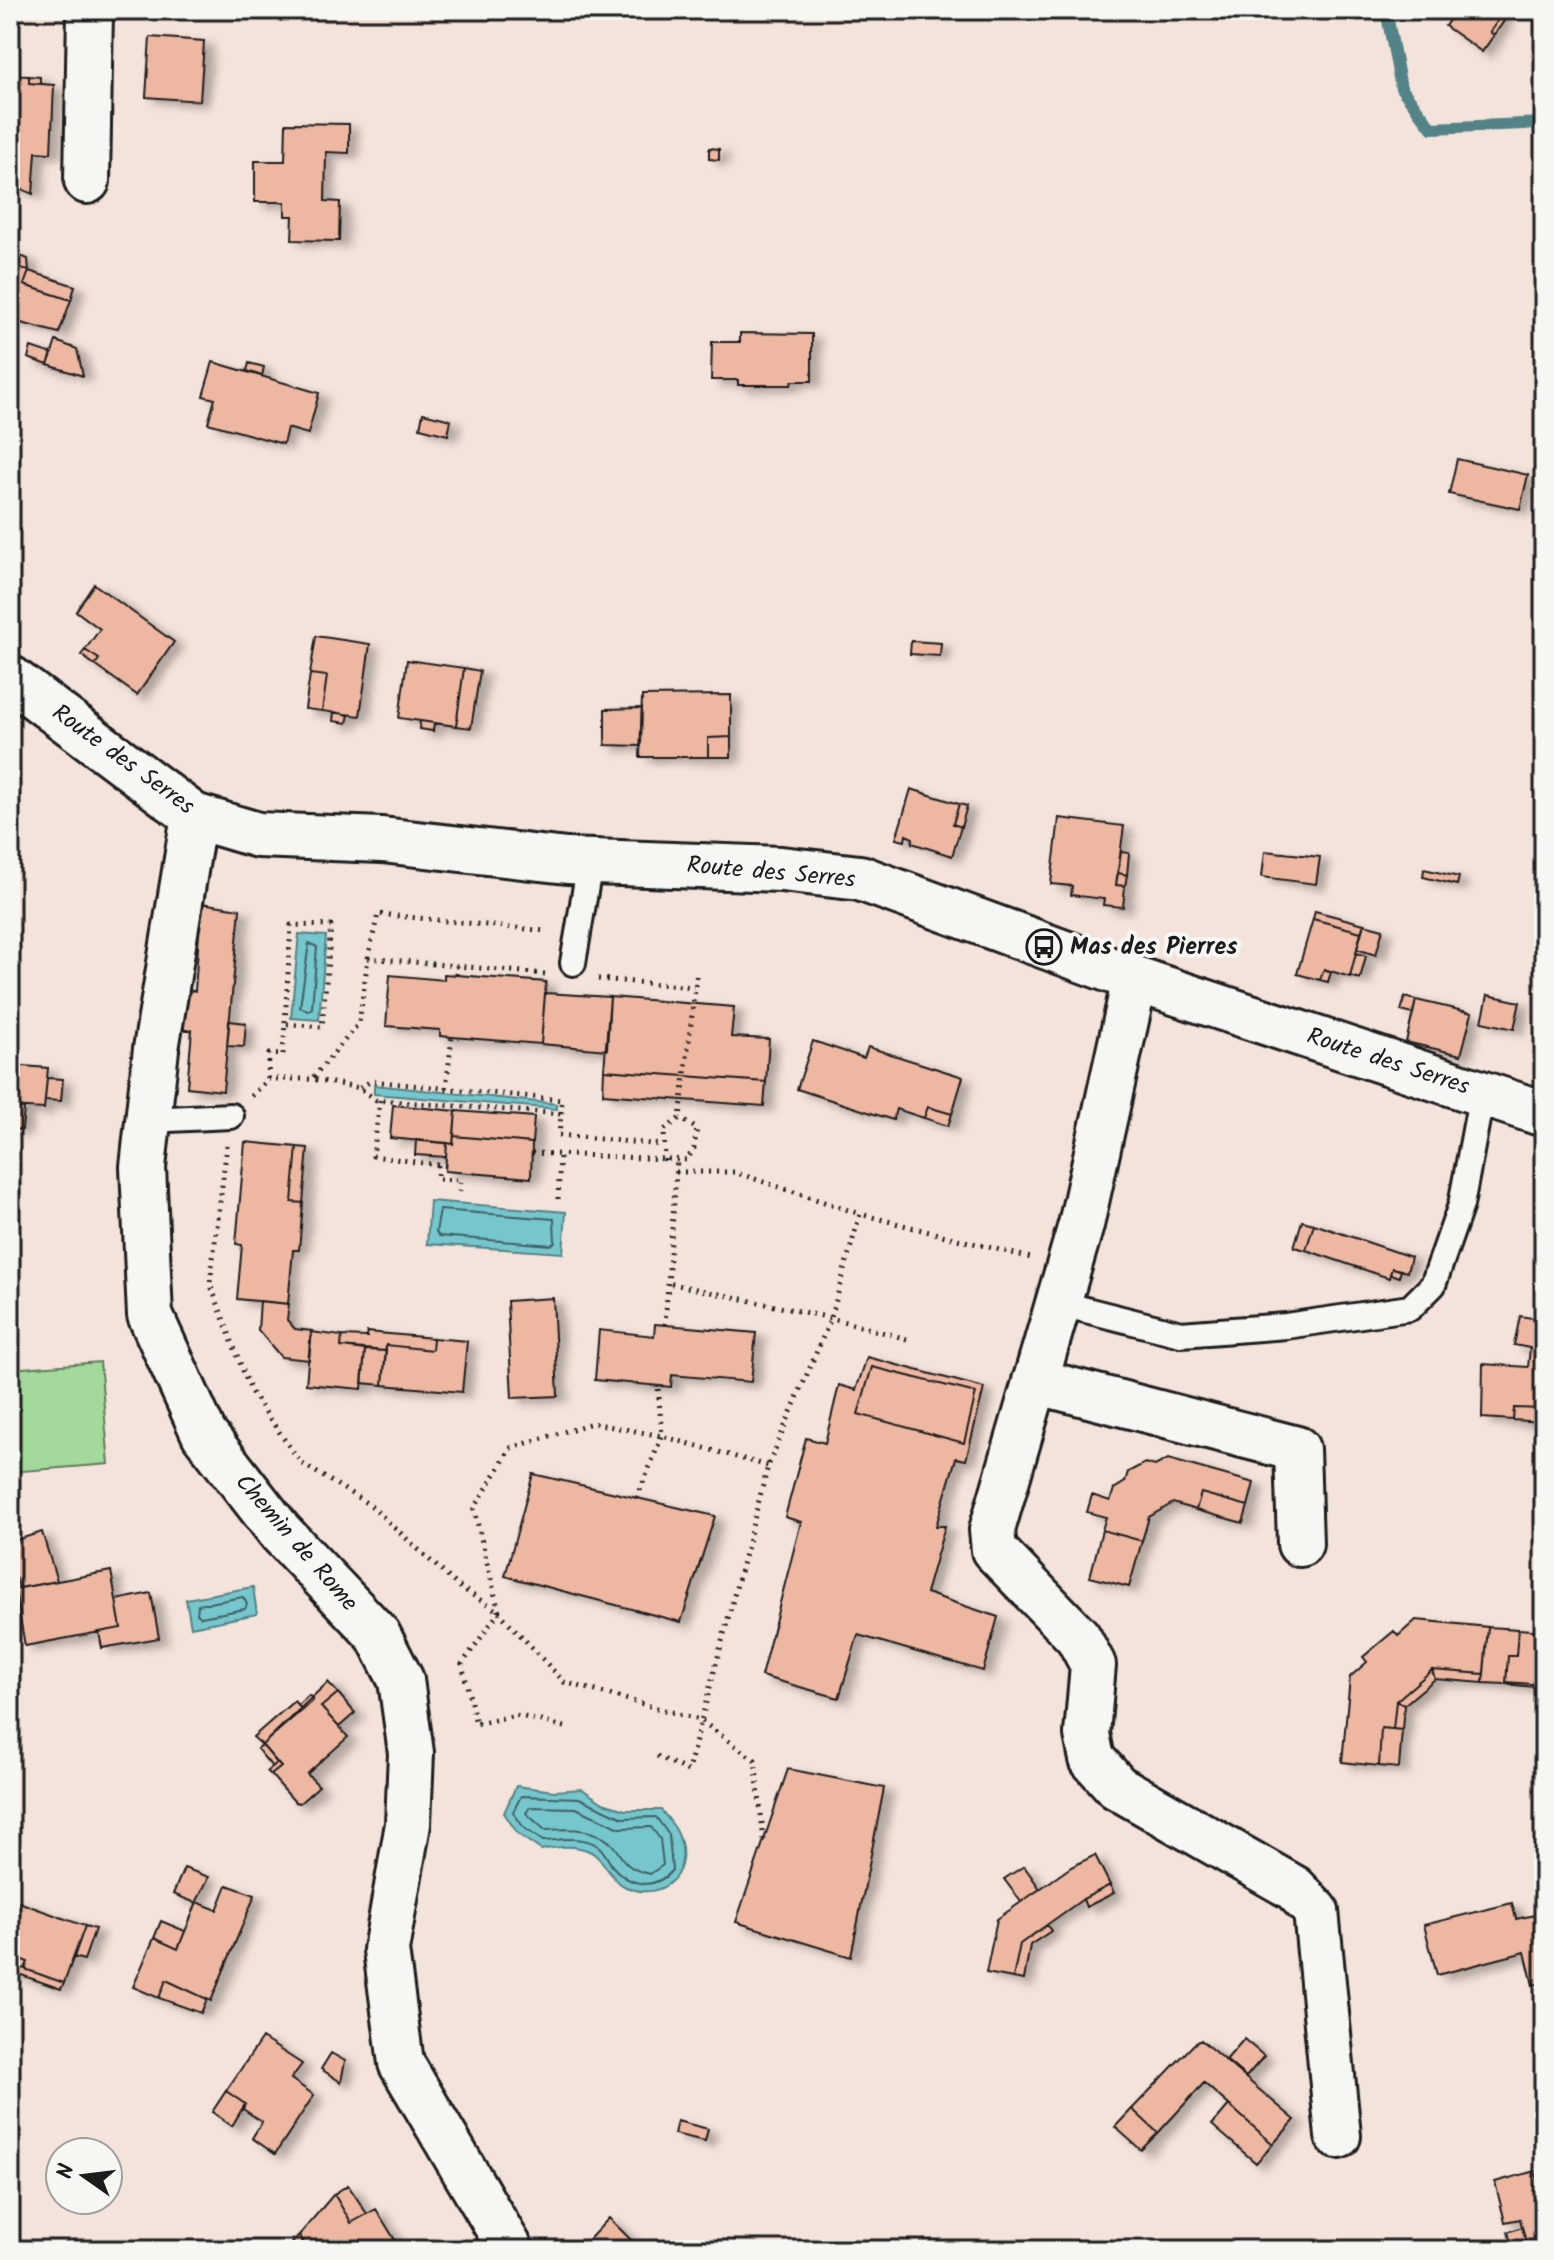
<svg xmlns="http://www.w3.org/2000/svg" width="1554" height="2260" font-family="Kalam,sans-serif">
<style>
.green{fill:#a4d99c;stroke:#607a5c;stroke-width:2}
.water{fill:#76c7cd;stroke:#528386;stroke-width:2}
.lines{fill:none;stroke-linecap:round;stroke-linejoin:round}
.shore{stroke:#406063;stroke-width:2}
.stream{stroke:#528386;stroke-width:12}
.building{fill:#eeb7a2;stroke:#1c1c1c;stroke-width:2;filter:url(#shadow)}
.lane-casing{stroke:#1c1c1c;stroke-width:30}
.street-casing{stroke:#1c1c1c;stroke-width:50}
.path{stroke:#1c1c1c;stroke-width:5;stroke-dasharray:2 6;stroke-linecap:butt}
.lane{stroke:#f6f6f2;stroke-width:24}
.street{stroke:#f6f6f2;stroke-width:44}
.labels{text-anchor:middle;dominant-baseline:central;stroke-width:8;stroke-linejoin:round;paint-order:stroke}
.street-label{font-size:24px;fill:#1c1c1c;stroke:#f6f6f2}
.poi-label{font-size:24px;font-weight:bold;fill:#1c1c1c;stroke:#f6f6f2;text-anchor:start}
</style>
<defs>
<filter id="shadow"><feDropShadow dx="9" dy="5" stdDeviation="4" flood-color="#0004"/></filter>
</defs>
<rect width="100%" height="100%" fill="#f4e3da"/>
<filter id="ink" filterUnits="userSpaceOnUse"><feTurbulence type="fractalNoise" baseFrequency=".0125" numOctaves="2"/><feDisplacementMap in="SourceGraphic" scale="16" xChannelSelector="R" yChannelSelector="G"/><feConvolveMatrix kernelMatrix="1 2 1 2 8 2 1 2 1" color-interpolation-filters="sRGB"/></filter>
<g filter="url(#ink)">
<path class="green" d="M 100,1362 L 109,1464 L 10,1472 L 10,1369 Z"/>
<path class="water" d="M 299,934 L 326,936 L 319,1020 L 291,1018 Z
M 374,1085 L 557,1104 L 557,1109 L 374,1094 Z
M 430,1201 L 566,1212 L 563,1253 L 427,1244 Z
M 253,1587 L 257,1614 L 191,1627 L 186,1599 Z
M 516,1786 L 554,1791 L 582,1789 L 603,1803 L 625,1810 L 661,1810 C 666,1816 672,1823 676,1830 C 696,1868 666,1904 626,1887 C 610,1880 604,1858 591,1852 C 575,1844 558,1847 541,1850 L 518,1834 L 504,1813 Z"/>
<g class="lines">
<path class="shore" d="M 309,943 L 317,947 L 312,1008 L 308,1011 L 300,1007 Z
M 440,1210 L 554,1219 L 555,1242 L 551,1245 L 439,1236 L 436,1232 Z
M 243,1597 L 247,1604 L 245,1609 L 201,1617 L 197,1614 L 198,1605 Z
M 521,1796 L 579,1798 L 623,1818 L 656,1817 L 669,1835 L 672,1870 C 655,1891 630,1886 613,1867 C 608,1861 605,1851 598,1846 C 583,1835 560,1840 543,1841 L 524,1828 L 513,1812 Z
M 530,1807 L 576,1808 L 620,1828 L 651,1827 L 660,1839 L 663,1865 L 650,1874 C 615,1867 624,1848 602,1837 C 584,1827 564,1829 545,1830 L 526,1813 Z"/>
<path class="stream" d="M 1386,10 L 1401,88 L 1432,128 L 1544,123"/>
</g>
<path class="building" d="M 1456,10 L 1505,10 L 1490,32 L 1494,35 L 1482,52 L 1445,26 Z
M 1500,17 L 1504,21 L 1494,35 L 1490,32 Z
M 150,37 L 204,41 L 200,101 L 146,97 Z
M 10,75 L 29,76 L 29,83 L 54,85 L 51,153 L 36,152 L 33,194 L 10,184 Z
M 29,76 L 40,77 L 40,84 L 29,83 Z
M 286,123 L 349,124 L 349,153 L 326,152 L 325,201 L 340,202 L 339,241 L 292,240 L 293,216 L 285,216 L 285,202 L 255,202 L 255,161 L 285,161 Z
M 709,148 L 719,149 L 719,160 L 709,159 Z
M 10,252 L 28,259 L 29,271 L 10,264 Z
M 10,264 L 29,271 L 24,285 L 71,300 L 59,333 L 10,320 Z
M 29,271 L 75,286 L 71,300 L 24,285 Z
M 740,333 L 812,334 L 812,381 L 792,381 L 791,385 L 738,385 L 738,380 L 711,380 L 712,342 L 740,342 Z
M 56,341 L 77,349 L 83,376 L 48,365 Z
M 31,347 L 52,354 L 48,365 L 28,358 Z
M 213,362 L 319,393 L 308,434 L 287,428 L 283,444 L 208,423 L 215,399 L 203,396 Z
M 249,363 L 264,367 L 262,376 L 247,371 Z
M 423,413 L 451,420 L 448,435 L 420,428 Z
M 1457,459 L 1528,475 L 1520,509 L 1449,494 Z
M 94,584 L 174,642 L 137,695 L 95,665 L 99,659 L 85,650 L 100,629 L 76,611 Z
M 316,636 L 370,644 L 360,716 L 322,711 L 327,676 L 310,674 Z
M 911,641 L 941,643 L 940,656 L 910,654 Z
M 85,650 L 99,659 L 95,665 L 81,655 Z
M 407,660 L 464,668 L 456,726 L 399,718 Z
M 464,668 L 480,671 L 471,728 L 456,726 Z
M 310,674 L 327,676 L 322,711 L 305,709 Z
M 731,695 L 731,737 L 708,738 L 708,757 L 640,757 L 642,696 Z
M 642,708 L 641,746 L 605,745 L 605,709 Z
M 334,712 L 349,715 L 347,723 L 333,721 Z
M 420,721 L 434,723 L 433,731 L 419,729 Z
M 731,737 L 731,757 L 708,757 L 708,738 Z
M 911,789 L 959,804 L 953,824 L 961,827 L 952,856 L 912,843 L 913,838 L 906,835 L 905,841 L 896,839 Z
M 959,804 L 967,806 L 961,827 L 953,824 Z
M 1059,818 L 1124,826 L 1116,885 L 1125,886 L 1123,907 L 1103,905 L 1104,899 L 1071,895 L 1072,886 L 1051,884 Z
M 1265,851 L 1320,857 L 1316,884 L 1262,877 Z
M 1121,852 L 1129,853 L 1127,875 L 1118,873 Z
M 1424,869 L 1459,877 L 1457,885 L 1423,877 Z
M 1118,873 L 1127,875 L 1125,886 L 1116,885 Z
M 201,903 L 240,909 L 223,1091 L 187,1087 L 192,1030 L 184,1030 L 184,1022 L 179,1022 L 182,990 L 195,991 Z
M 1315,911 L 1364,924 L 1361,932 L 1313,919 Z
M 1313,919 L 1361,932 L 1350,977 L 1324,969 L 1320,980 L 1297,974 Z
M 1364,924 L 1383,929 L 1376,955 L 1357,949 Z
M 1356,953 L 1366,956 L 1360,979 L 1350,976 Z
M 1324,969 L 1331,972 L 1328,982 L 1320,980 Z
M 444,974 L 546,982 L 541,1044 L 440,1036 L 440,1030 L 386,1026 L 390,975 L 444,980 Z
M 545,993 L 610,997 L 607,1050 L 541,1044 Z
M 1488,995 L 1520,1002 L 1514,1029 L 1482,1022 Z
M 610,997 L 734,1007 L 731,1037 L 769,1039 L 766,1082 L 604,1070 Z
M 1405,997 L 1416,1000 L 1413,1014 L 1401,1011 Z
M 1416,1000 L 1472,1013 L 1461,1055 L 1406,1042 Z
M 229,1021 L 246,1023 L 244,1047 L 227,1046 Z
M 813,1041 L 864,1058 L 868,1047 L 963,1077 L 952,1114 L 928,1107 L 924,1118 L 896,1109 L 893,1120 L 797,1089 Z
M 1544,1041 L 1544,1068 L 1535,1064 Z
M 10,1065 L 48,1068 L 44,1109 L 10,1107 Z
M 604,1070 L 766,1082 L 764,1106 L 603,1094 Z
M 47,1078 L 63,1079 L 61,1101 L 45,1100 Z
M 393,1105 L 456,1111 L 453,1144 L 390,1138 Z
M 10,1107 L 24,1108 L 22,1130 L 10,1129 Z
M 928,1107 L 952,1114 L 948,1126 L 924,1118 Z
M 456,1111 L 534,1117 L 532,1143 L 454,1136 Z
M 454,1136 L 532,1143 L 531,1178 L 445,1171 L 447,1143 L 453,1144 Z
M 416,1140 L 447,1143 L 446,1157 L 415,1155 Z
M 245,1142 L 297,1147 L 292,1202 L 303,1203 L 299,1250 L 293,1250 L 288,1304 L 237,1299 L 242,1245 L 236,1244 Z
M 297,1147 L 308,1148 L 303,1203 L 292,1202 Z
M 1302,1221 L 1314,1224 L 1306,1250 L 1294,1247 Z
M 1314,1224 L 1411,1257 L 1407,1272 L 1392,1268 L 1389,1278 L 1306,1250 Z
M 1392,1268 L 1401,1270 L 1399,1277 L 1390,1274 Z
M 553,1298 L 558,1396 L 512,1398 L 507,1301 Z
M 260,1301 L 289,1304 L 287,1320 L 295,1329 L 312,1331 L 309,1360 L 281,1357 L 258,1330 Z
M 1520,1316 L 1544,1320 L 1544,1409 L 1514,1408 L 1513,1420 L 1482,1418 L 1483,1364 L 1528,1367 L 1530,1348 L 1514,1345 Z
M 655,1324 L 756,1333 L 751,1382 L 672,1375 L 671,1387 L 595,1380 L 599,1330 L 654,1336 Z
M 311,1332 L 342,1336 L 341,1347 L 365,1350 L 362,1389 L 306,1384 Z
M 367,1332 L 433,1338 L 432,1350 L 386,1345 L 386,1351 L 341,1347 L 342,1336 L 367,1337 Z
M 433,1338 L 467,1341 L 462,1392 L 383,1385 L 386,1345 L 432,1350 Z
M 365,1350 L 386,1351 L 383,1385 L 362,1383 Z
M 867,1357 L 984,1388 L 966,1460 L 956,1458 L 936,1526 L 945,1526 L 926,1593 L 998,1617 L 983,1671 L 858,1635 L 839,1698 L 761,1676 L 801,1522 L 785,1517 L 806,1438 L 825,1443 L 839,1385 L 856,1390 Z
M 872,1367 L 976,1393 L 964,1443 L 858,1414 Z
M 1514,1408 L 1544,1409 L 1544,1422 L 1513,1420 Z
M 1168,1459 L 1254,1483 L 1248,1506 L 1201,1493 L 1196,1510 L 1173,1503 L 1149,1517 L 1142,1541 L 1102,1530 L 1106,1517 L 1087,1512 L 1092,1495 L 1110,1501 L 1114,1489 L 1125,1482 L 1128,1472 L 1145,1463 L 1155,1466 Z
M 533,1474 L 715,1516 L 681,1622 L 505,1576 Z
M 1201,1493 L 1248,1506 L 1243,1523 L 1196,1510 Z
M 1102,1530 L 1142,1541 L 1129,1587 L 1090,1577 Z
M 42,1532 L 57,1581 L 19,1588 L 10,1557 L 10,1542 Z
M 111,1571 L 121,1628 L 25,1646 L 15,1589 Z
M 151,1593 L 159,1638 L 102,1648 L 99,1632 L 121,1628 L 116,1600 Z
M 1416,1620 L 1488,1627 L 1484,1674 L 1432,1670 L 1396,1701 L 1393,1729 L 1381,1728 L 1379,1766 L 1342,1762 L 1350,1677 L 1367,1662 L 1363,1657 L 1394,1631 L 1398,1636 Z
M 1488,1627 L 1518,1629 L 1516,1656 L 1508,1656 L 1506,1684 L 1483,1683 Z
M 1518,1629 L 1544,1631 L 1544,1685 L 1506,1682 L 1508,1656 L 1516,1656 Z
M 1432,1670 L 1484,1674 L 1483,1683 L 1435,1679 Z
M 1432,1670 L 1435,1679 L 1404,1705 L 1396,1701 Z
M 328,1682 L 338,1693 L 321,1707 L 348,1737 L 307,1774 L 319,1786 L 300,1803 L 295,1802 L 271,1775 L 281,1767 L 262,1745 Z
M 1506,1682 L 1544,1685 L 1544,1688 L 1506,1684 Z
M 338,1693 L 355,1713 L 339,1727 L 321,1707 Z
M 309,1695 L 313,1700 L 302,1710 L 298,1705 Z
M 294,1701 L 302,1710 L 262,1745 L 253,1737 Z
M 1396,1701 L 1404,1705 L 1402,1730 L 1393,1729 Z
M 1381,1728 L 1402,1730 L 1399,1768 L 1379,1766 Z
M 262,1745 L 277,1763 L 272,1767 L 257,1749 Z
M 277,1763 L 281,1767 L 271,1775 L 267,1771 Z
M 788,1769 L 884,1788 L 851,1957 L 736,1922 Z
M 1095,1855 L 1110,1885 L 1083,1899 L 1020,1944 L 1013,1978 L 986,1973 L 997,1919 L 1071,1867 Z
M 1024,1866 L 1040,1889 L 1021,1902 L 1004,1879 Z
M 184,1868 L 209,1877 L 196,1903 L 173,1894 Z
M 227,1885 L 255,1895 L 211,2001 L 166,1980 L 159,1998 L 133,1987 L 154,1938 L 178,1949 L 197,1902 L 217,1910 Z
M 1110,1885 L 1114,1893 L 1086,1907 L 1083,1899 Z
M 10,1899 L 85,1926 L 64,1983 L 25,1969 L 28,1962 L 10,1955 Z
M 1512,1903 L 1516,1919 L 1544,1913 L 1544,1983 L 1533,1985 L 1525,1952 L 1437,1975 L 1424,1925 Z
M 161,1921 L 185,1931 L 178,1949 L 154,1938 Z
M 1047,1925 L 1051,1931 L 1030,1945 L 1024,1980 L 1013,1978 L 1020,1944 Z
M 85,1926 L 95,1929 L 84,1960 L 74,1957 Z
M 10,1955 L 28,1962 L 25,1969 L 10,1964 Z
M 10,1964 L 25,1969 L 64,1983 L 61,1989 L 10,1971 Z
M 166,1980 L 207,1999 L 201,2013 L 159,1998 Z
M 262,2038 L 302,2064 L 291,2079 L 314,2095 L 275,2154 L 252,2138 L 262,2122 L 243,2109 L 245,2104 L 226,2091 Z
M 1244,2039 L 1264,2056 L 1246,2077 L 1226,2060 Z
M 1201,2040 L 1295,2120 L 1273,2144 L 1204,2083 L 1158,2133 L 1132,2109 L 1194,2044 Z
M 331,2053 L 345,2061 L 341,2082 L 321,2069 Z
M 226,2091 L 245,2104 L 232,2126 L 212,2112 Z
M 1229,2105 L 1273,2144 L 1256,2163 L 1212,2125 Z
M 1132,2109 L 1158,2133 L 1141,2150 L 1115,2127 Z
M 677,2121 L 708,2129 L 705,2141 L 674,2134 Z
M 1535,2171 L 1544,2203 L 1544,2250 L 1528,2250 L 1520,2219 L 1505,2222 L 1495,2182 Z
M 348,2185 L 367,2214 L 351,2223 L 334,2194 Z
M 334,2194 L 351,2223 L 376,2209 L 401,2250 L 308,2250 L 299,2235 Z
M 609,2218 L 634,2243 L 627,2250 L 579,2250 Z
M 1522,2227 L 1527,2247 L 1513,2250 L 1508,2232 Z
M 299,2235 L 308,2250 L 289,2247 Z"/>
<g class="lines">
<defs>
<path id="lane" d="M 573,963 L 590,862
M 148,1120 L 231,1116
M 1058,1303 L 1181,1334 L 1286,1326 L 1410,1308 L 1433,1285 L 1461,1205 L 1482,1093"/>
<path id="street" d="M 87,181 L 90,10
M 10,678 L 194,816 L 258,835 L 382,840 L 567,861 L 781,869 L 860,878 L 1135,979 L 1544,1114
M 194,816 L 156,1049 L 143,1167 L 150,1315 L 204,1434 L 280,1532 L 378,1635 L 401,1680 L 411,1753 L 408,1824 L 386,1950 L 401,2063 L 511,2250
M 1135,979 L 1081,1225 L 992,1530 L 994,1550 L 1078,1637 L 1093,1665 L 1087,1734 L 1092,1759 L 1117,1787 L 1294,1888 L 1316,1911 L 1338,2136
M 1035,1381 L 1297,1449 L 1300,1544"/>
</defs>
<use href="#lane" class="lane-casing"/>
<use href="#street" class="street-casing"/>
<path class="path" d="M 368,958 L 378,914 L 546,931
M 545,974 L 368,958 L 359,1023 L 312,1079 L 360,1088 L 376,1100 L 561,1114 L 559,1135 L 662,1145
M 456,975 L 457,966
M 598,979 L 694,987
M 268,1079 L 269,1054 L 283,1055 L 291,925 L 331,926 L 322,1027 L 285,1024
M 360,1088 L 371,1081 L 562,1100 L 561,1114
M 446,1088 L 452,1037
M 251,1096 L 268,1079 L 312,1079
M 380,1100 L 373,1156 L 445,1166
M 227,1145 L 210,1283 L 251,1392 L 301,1463 L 370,1505 L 457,1585 L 499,1612 L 474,1509 L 511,1448 L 592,1423 L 662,1436 L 768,1466
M 532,1153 L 687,1160 L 694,1148 L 697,1129 L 680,1118
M 665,1161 L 664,1130 L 680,1118 L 697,971
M 438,1165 L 437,1179 L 461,1180 L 459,1197
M 676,1172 L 734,1172 L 860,1214
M 558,1199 L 560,1155
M 665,1325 L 677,1160
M 907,1339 L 831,1318 L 860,1214 L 1031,1258
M 637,1498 L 662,1436 L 658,1386
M 565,1727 L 516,1715 L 476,1724 L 462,1664 L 499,1612 L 564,1682 L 700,1720 L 755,1760 L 764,1841
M 657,1756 L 688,1771 L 768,1466 L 831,1318 L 668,1283"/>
<use href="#lane" class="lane"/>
<use href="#street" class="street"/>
</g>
</g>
<defs>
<symbol id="bus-ring" viewBox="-11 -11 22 22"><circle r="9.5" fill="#f6f6f2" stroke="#1c1c1c" stroke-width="1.5"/><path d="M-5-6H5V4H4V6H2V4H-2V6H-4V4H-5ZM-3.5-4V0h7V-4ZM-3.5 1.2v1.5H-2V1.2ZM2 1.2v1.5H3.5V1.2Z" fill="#1c1c1c"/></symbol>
</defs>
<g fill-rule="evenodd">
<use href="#bus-ring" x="1024" y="927" width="40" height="40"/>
</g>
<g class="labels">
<g class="street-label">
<text transform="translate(123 760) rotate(36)">Route des Serres</text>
<text transform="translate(771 873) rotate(5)">Route des Serres</text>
<text transform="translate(1388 1062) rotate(18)">Route des Serres</text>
<text transform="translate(296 1543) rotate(49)">Chemin de Rome</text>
</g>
<g class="poi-label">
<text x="1070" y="947">Mas des Pierres</text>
</g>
</g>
<rect width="1554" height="2260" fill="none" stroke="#f6f6f2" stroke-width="40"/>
<rect x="20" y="20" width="1514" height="2220" fill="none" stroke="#1c1c1c" stroke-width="3" filter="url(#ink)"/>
<g transform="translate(84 2176) rotate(284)"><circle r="38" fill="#f6f6f2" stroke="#9f9f9c" stroke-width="2"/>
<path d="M0-6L14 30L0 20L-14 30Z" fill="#1c1c1c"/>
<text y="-12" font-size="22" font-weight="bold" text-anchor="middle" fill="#1c1c1c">N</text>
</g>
</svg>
